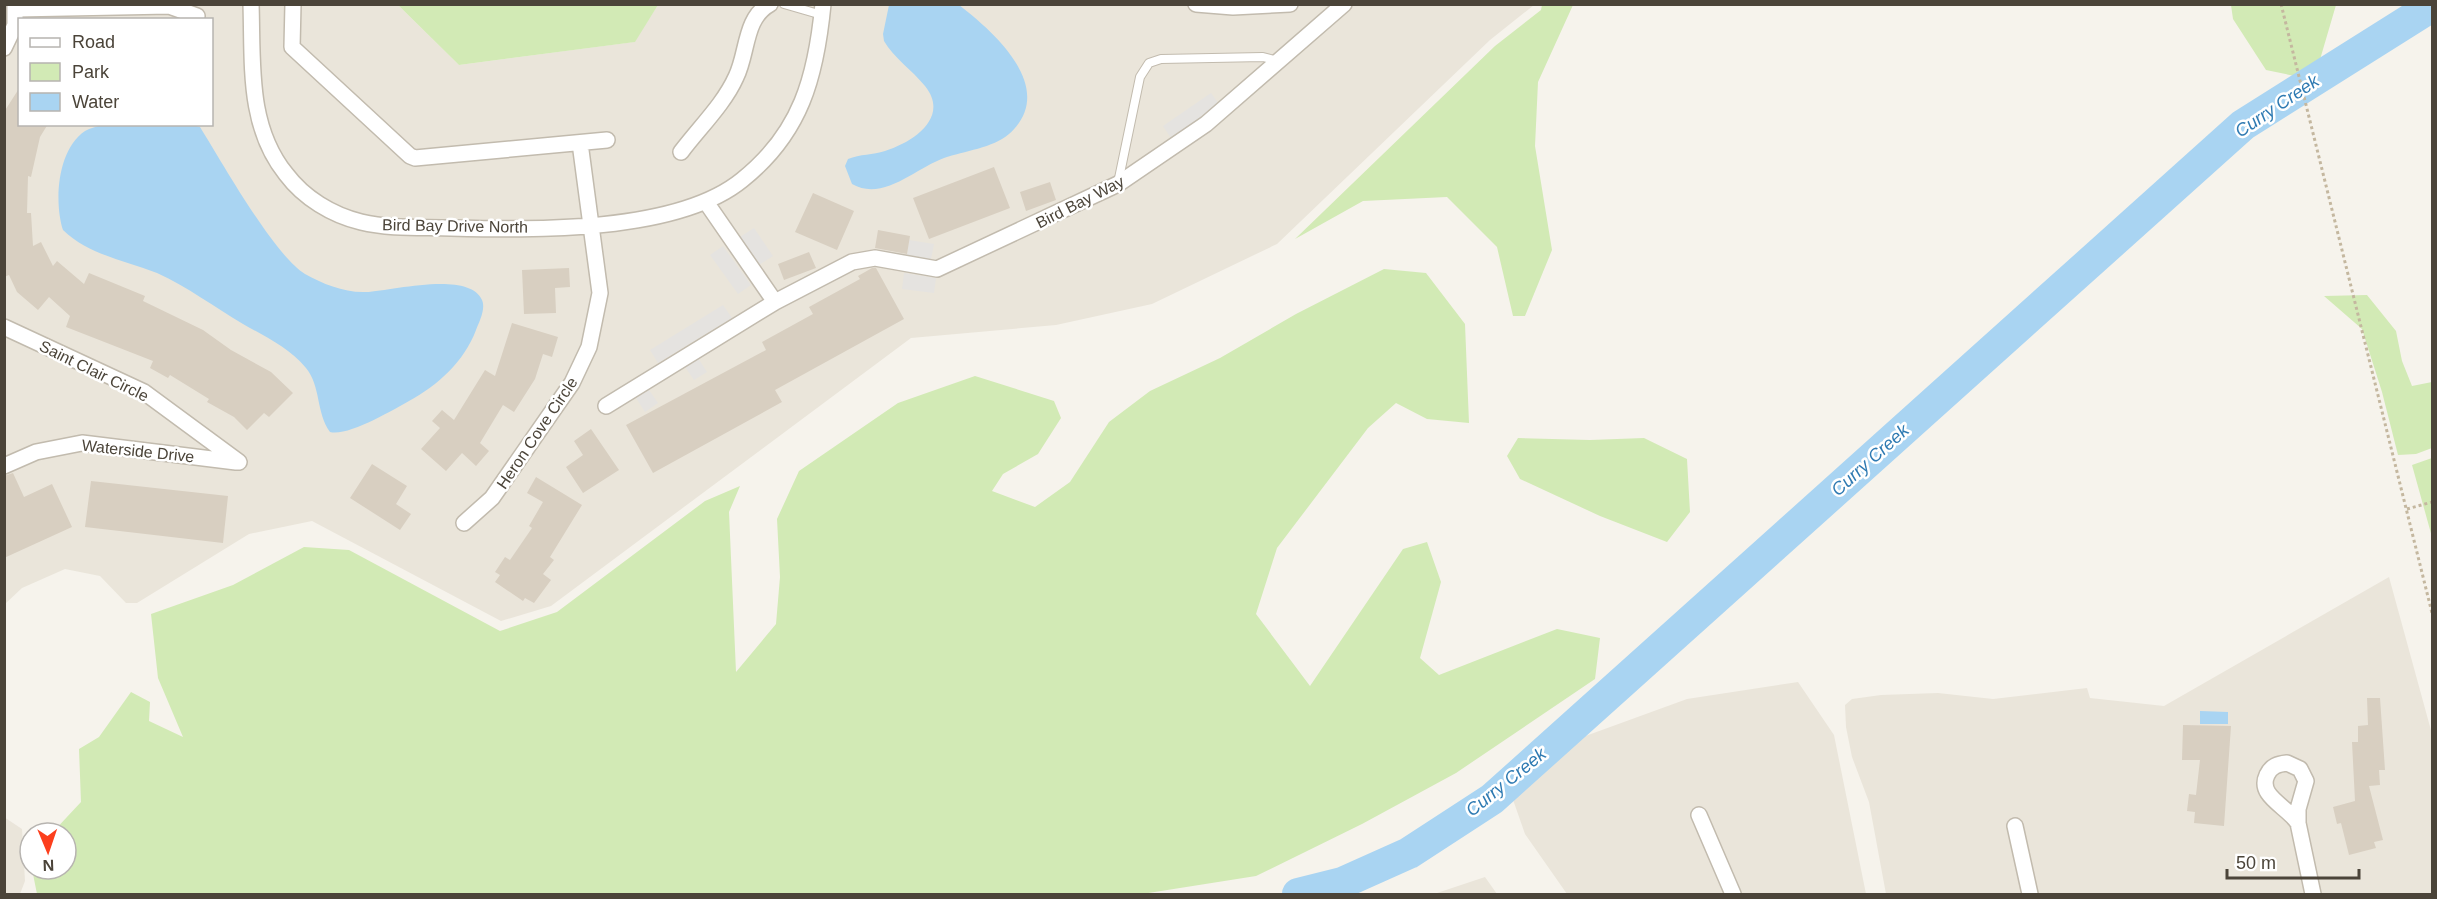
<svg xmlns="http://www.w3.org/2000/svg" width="2437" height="899" font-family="Arial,sans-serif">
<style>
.residential{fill:#eae5da;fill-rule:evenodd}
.green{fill:#d2eab5}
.parking{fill:#e5e3e0}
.water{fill:#a9d4f2}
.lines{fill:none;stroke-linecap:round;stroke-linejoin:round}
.river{stroke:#a9d4f2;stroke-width:32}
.building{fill:#d8cfc1}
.service-casing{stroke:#c2bbae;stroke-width:10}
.minor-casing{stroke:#c2bbae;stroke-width:18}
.path{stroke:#c4b79f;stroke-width:3;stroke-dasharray:3 3;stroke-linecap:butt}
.service{stroke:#fff;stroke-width:8}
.minor{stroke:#fff;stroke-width:15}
.labels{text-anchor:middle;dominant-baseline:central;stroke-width:5;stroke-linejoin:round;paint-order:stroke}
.street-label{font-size:16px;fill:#4b4439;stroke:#fff}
.water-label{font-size:18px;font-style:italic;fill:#2e7ab2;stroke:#fff}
</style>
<rect width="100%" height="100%" fill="#f6f3ec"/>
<path class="residential" d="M 5,5 L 398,5 L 459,65 L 634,42 L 658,5 L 1534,5 L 1490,40 L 1277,244 L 1152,304 L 1056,325 L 911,338 L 551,606 L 501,621 L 312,521 L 249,534 L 137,603 L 126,603 L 100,576 L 65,569 L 22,588 L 5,604 ZM 20,20 L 212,20 L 212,124 L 20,124 Z
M 2389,577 L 2432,734 L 2432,894 L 1886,894 L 1869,802 L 1852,757 L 1846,727 L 1845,705 L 1852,699 L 1881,695 L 1938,693 L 1993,699 L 2087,688 L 2090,698 L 2164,706 Z
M 1798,682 L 1834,735 L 1866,894 L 1567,894 L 1525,834 L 1511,794 L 1580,738 L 1687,699 Z
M 4,817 L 22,829 L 25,881 L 20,894 L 5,894 Z
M 1485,877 L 1497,894 L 1434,894 Z"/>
<path class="green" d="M 398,5 L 658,5 L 635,42 L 459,65 Z
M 1542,5 L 1573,5 L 1538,82 L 1535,146 L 1552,250 L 1525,316 L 1513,316 L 1497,247 L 1447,197 L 1363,201 L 1295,239 L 1495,46 L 1541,10 Z
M 2231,5 L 2336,5 L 2314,80 L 2266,70 L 2233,19 Z
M 1384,269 L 1426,273 L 1465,324 L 1469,423 L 1427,419 L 1396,403 L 1368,428 L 1277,548 L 1256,614 L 1310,686 L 1403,549 L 1427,542 L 1441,582 L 1420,658 L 1439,675 L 1557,629 L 1600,638 L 1595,679 L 1456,773 L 1362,824 L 1256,876 L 1142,894 L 37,894 L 32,869 L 66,869 L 66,833 L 52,833 L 81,802 L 79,749 L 99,737 L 131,692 L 150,702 L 149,721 L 183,737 L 158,678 L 151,614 L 233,585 L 304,547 L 349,550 L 500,631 L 557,612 L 705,501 L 740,486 L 729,512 L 736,672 L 776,624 L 780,577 L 777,519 L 799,471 L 898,403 L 975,376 L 1054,401 L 1061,418 L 1038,454 L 1003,474 L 992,491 L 1035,507 L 1070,482 L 1109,422 L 1150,391 L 1220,358 L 1296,314 Z
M 2367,295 L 2396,331 L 2402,361 L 2412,386 L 2432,382 L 2432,448 L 2416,454 L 2398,455 L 2382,392 L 2362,329 L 2324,296 Z
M 1518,438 L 1590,440 L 1644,438 L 1687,459 L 1690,512 L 1667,542 L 1600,516 L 1520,479 L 1507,456 Z
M 2432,458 L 2432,537 L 2412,465 Z"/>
<path class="parking" d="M 1211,93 L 1219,104 L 1171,138 L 1163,126 Z
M 754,228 L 773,256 L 759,265 L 740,237 Z
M 909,240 L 934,244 L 931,259 L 907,255 Z
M 723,246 L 751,285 L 738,294 L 710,255 Z
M 904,273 L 936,278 L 934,293 L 902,289 Z
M 723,305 L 732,318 L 658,363 L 650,350 Z
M 698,358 L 707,372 L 694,380 L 685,367 Z
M 649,390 L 658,403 L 645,412 L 636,398 Z"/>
<path class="water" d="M 889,5 L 959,5 C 994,32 1059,89 1009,134 C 993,148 964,151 944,158 C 916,168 883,202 852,184 L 845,166 L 848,159 C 860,154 873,155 885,151 C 914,142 950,117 925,86 C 912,70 894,58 884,41 L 883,34 Z
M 103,124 L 189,124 L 200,127 C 222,162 273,254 305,274 C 323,284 345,293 366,292 C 391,291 469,270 482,300 C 486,309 479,322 476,330 C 464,362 438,385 409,401 C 393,410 347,437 330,432 C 316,413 321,386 306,368 C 289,348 266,337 243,324 C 214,307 188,287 157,273 C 124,260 89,255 63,230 C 54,202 57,150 85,131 C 90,128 97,127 103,124 Z
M 2200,711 L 2228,712 L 2228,724 L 2200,724 Z"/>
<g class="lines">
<path class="river" d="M 1298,894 L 1342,883 L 1409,853 L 1492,799 L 2243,125 L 2432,6"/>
</g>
<path class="building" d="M 20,87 L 20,124 L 48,124 L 40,137 L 31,177 L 28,176 L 27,213 L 31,213 L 33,246 L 41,242 L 53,266 L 57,261 L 84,284 L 89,273 L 145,296 L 143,301 L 203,330 L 231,350 L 271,372 L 293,393 L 269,417 L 264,413 L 247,430 L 234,417 L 207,402 L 209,399 L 170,375 L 168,378 L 150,368 L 153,361 L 66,327 L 70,316 L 49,297 L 38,310 L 17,292 L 9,275 L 4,277 L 4,112 Z
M 994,167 L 1010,208 L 929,239 L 913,198 Z
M 1050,182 L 1056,200 L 1026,211 L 1020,192 Z
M 813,193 L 854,211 L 837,250 L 795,232 Z
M 878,230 L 910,236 L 907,254 L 875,248 Z
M 809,252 L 816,268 L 784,280 L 778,264 Z
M 569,268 L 570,287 L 555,288 L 556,313 L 524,314 L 522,270 Z
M 872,268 L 876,268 L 904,319 L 775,390 L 782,402 L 653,473 L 626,425 L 766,350 L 762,342 L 813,314 L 809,307 L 860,279 L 858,276 Z
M 512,323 L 558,337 L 552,357 L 543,354 L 535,379 L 514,412 L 503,405 L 480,443 L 489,451 L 476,466 L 462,453 L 446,471 L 421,449 L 440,428 L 432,421 L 442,410 L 454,420 L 485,370 L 495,376 Z
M 591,429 L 619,470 L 583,493 L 566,467 L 583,455 L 574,441 Z
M 372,464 L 407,486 L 396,504 L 411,514 L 400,530 L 350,498 Z
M 13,473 L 24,497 L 52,484 L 72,527 L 4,558 L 4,476 Z
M 536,477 L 582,505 L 550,557 L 554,560 L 543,574 L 551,580 L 534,603 L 525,598 L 523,601 L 495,582 L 500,575 L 495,572 L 505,557 L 510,560 L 532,528 L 529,526 L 543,502 L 527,493 Z
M 91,481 L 228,496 L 223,543 L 85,527 Z
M 2367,698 L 2380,698 L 2385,770 L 2379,770 L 2380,785 L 2369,786 L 2383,840 L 2374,842 L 2376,848 L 2349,855 L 2341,823 L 2337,824 L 2333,807 L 2355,801 L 2352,742 L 2358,742 L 2358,726 L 2368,725 Z
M 2183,725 L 2231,726 L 2224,826 L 2194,823 L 2195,812 L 2187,811 L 2189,794 L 2196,795 L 2200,760 L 2182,760 Z"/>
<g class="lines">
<defs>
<path id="service" d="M 784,4 L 822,15
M 1118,183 L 1140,77 L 1149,63 L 1161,59 L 1263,57 L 1278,61"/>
<path id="minor" d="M 251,4 C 253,63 247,126 286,174 C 304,198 332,215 361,222 C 390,229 421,227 451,228 C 532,230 677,233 742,180 C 801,133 816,77 823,4
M 293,4 L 292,47 L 410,156 L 415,158 L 607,140
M 1196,4 L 1233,7 L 1290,4
M 16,9 L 169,6 L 197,16
M 4,48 L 15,25 L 15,4
M 681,152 C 699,128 724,104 736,77 C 748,53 744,18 770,4
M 706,202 L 775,302
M 4,327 L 144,392 L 239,462
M 606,406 L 775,302 L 852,262 L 875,258 L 937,269 L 1118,184 L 1206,124 L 1344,4
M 4,466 L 36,452 L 82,443 L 236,462
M 464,523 L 492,498 L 572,383 L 589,347 L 600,293 L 580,143
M 2287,763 L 2300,769 L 2306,781 L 2298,809 L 2298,823 C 2287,806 2257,796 2267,775 C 2271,766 2278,764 2287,763 Z
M 1699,815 L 1733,894
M 2298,823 L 2313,894
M 2015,826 L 2030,894"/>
</defs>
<use href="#service" class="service-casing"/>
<use href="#minor" class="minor-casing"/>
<path class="path" d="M 2281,4 L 2432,613
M 2407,509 L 2432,502"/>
<use href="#service" class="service"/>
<use href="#minor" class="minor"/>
</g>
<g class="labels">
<g class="street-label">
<text transform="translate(1080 202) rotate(-27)">Bird Bay Way</text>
<text transform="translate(455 226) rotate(1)">Bird Bay Drive North</text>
<text transform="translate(94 371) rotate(26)">Saint Clair Circle</text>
<text transform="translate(537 433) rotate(-56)">Heron Cove Circle</text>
<text transform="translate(138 451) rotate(6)">Waterside Drive</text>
</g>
<g class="water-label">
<text transform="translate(2277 106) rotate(-34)">Curry Creek</text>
<text transform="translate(1870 460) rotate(-42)">Curry Creek</text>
<text transform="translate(1506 782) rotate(-39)">Curry Creek</text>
</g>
</g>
<rect width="2437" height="899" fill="none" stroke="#4b4439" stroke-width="12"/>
<rect x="18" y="18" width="195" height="108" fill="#ffffff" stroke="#b7b4b0" stroke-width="1.5"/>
<rect x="30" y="38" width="30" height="9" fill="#ffffff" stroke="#b7b4b0" stroke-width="1.5"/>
<text x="72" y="48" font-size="18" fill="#4b4439">Road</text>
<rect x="30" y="63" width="30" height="18" fill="#d2eab5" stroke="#b7b4b0" stroke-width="1.5"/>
<text x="72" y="78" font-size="18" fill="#4b4439">Park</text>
<rect x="30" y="93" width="30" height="18" fill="#a9d4f2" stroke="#b7b4b0" stroke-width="1.5"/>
<text x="72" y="108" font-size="18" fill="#4b4439">Water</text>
<g transform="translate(48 851) rotate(178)"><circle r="28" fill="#ffffff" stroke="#b7b4b0" stroke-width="1.5"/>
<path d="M0-4.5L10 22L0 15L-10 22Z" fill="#fc3f1d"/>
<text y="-9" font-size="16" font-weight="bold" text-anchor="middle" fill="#4b4439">N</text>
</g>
<path d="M2227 869v9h132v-9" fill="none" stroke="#4b4439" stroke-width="3"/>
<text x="2236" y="869" font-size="18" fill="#4b4439" stroke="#ffffff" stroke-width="4.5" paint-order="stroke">50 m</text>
</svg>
